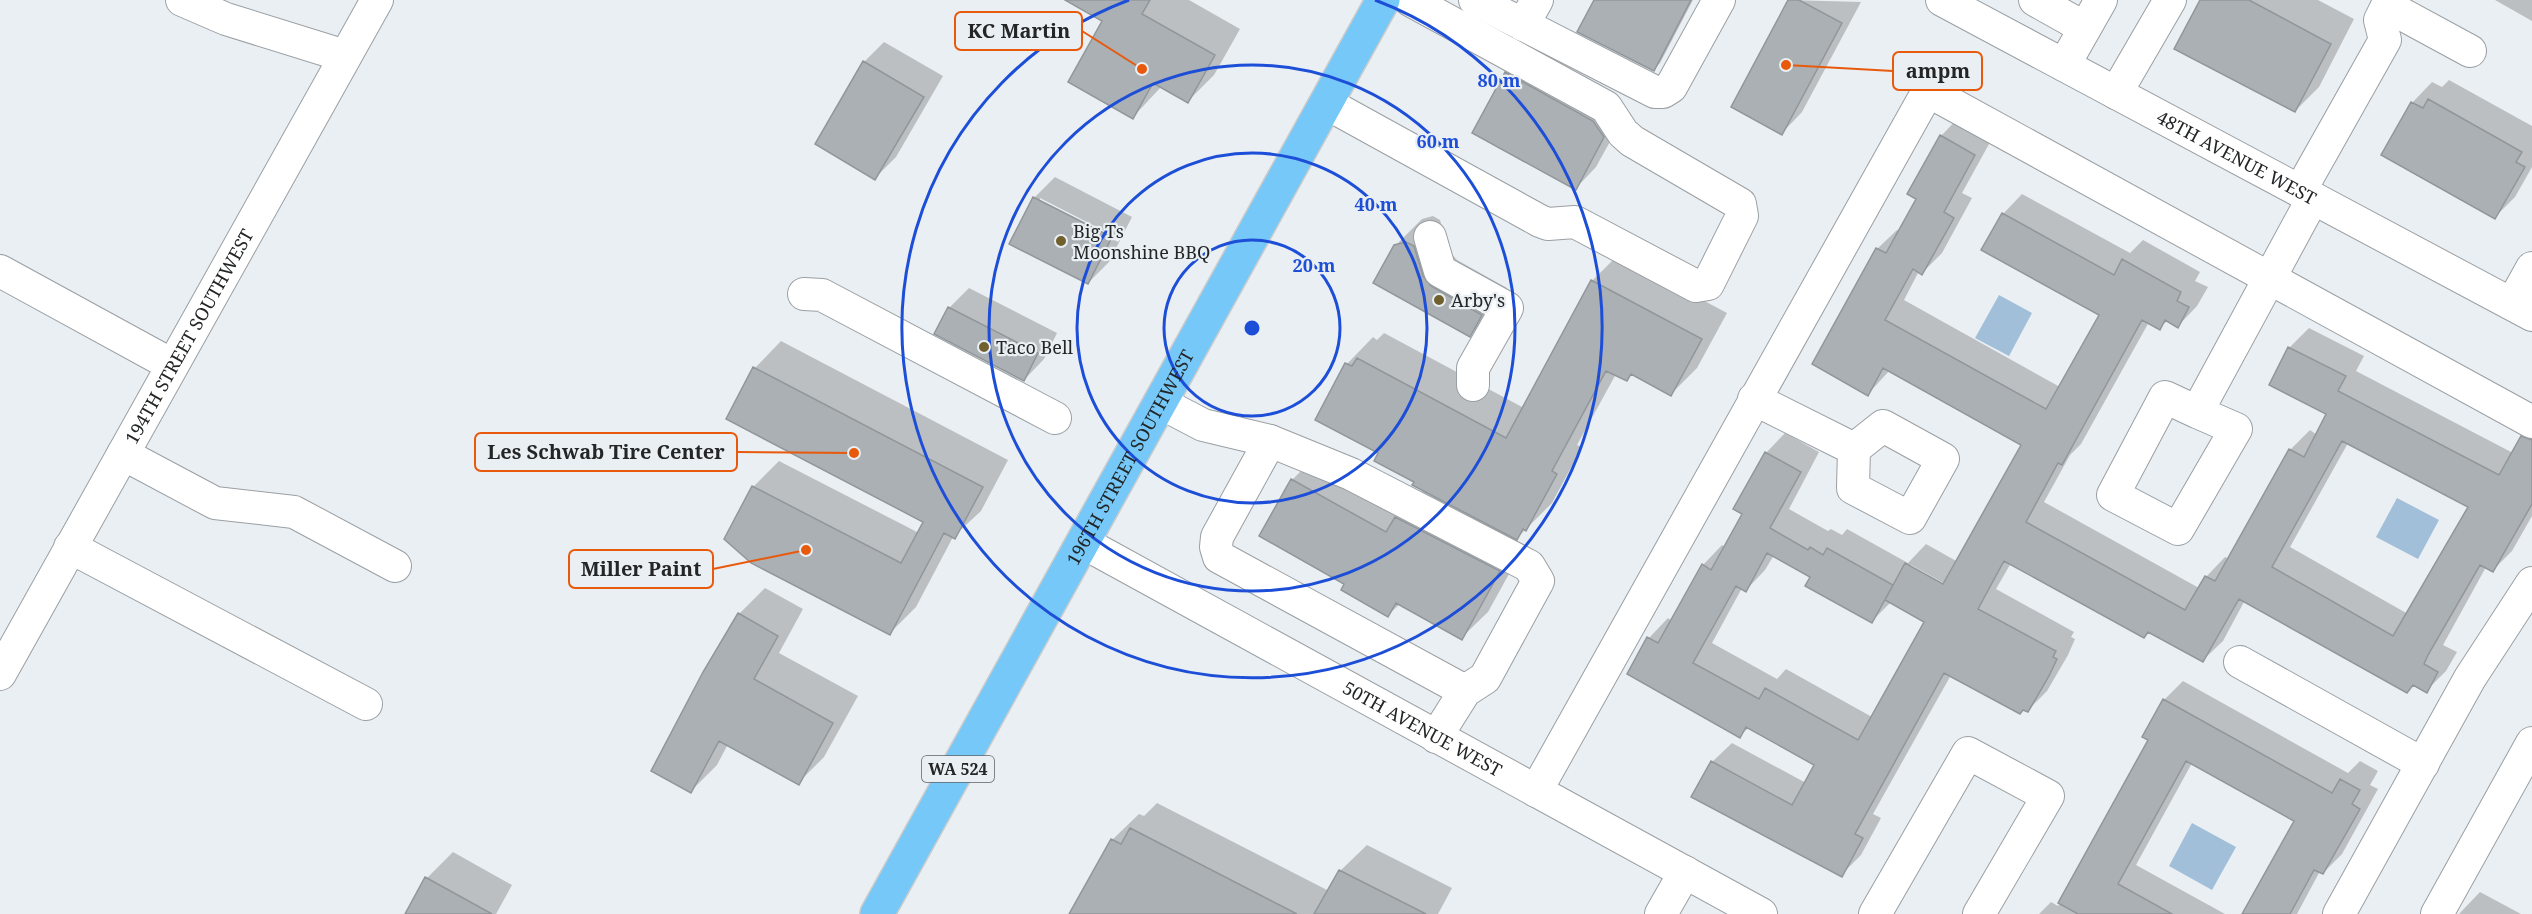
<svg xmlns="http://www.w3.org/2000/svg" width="2532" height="914" font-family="'Noto Serif',serif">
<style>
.green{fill:#a1bfd8}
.shadow{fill:#0003;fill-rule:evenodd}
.building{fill:#abb0b4;stroke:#91969a;stroke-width:1.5;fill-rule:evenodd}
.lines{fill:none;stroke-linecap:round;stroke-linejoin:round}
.minor-casing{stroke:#9a9fa3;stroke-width:34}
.major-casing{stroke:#cacbcb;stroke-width:36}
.minor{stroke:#fff;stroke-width:32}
.major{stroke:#75c8f8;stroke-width:33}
.ring{fill:none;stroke:#1d4ed8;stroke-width:3}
.poi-dot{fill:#6f602d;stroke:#eaeff3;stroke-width:2}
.labels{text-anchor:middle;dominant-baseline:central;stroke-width:4.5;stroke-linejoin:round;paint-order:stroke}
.shield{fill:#eaeff3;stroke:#5f6264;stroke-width:1.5}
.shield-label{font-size:16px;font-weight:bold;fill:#232526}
.street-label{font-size:18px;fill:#232526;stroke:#eaeff3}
.poi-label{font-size:18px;fill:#232526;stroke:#eaeff3;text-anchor:start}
.centre{fill:#1d4ed8;stroke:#eaeff3;stroke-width:3}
.ring-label{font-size:18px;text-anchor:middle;font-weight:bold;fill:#1d4ed8;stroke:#eaeff3;stroke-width:4.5;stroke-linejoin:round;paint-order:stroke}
.leader{fill:none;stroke:#e8590c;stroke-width:2}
.callout-dot{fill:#e8590c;stroke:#eaeff3;stroke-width:2}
.callout{fill:#eaeff3;stroke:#e8590c;stroke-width:2}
.callout-label{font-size:20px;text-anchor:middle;font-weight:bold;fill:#232526}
</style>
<rect width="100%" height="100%" fill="#eaeff3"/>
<path class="green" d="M 1999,295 L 2032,313 L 2009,356 L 1975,338 Z
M 2397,498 L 2439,520 L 2418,559 L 2376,537 Z
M 2192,823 L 2236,847 L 2212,890 L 2169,866 Z"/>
<path class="shadow" d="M 1068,0 L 1189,0 L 1240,29 L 1214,75 L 1188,101 L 1162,86 L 1133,117 L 1104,20 Z
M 1596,0 L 1693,0 L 1660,63 L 1654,69 Z
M 1790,0 L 1861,2 L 1802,112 L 1782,133 Z
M 2201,0 L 2318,0 L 2354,19 L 2319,87 L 2295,111 Z
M 2495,0 L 2532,0 L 2532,21 Z
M 884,42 L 943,76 L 896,157 L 875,178 L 864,62 Z
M 1526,53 L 1624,116 L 1596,167 L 1576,188 L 1506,73 Z
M 2449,80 L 2532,126 L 2532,167 L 2515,197 L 2495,217 L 2412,103 L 2432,82 L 2442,87 Z
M 1960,116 L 1994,135 L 1962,193 L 1972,198 L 1942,253 L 1922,273 L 1919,271 L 1904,300 L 2060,387 L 2101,314 L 2003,214 L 2022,194 L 2130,253 L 2143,240 L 2200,272 L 2195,281 L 2208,287 L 2197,306 L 2178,326 L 2168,320 L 2160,328 L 2149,322 L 2081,444 L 2070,455 L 2044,502 L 2199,588 L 2206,577 L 2225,557 L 2229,559 L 2290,450 L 2310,430 L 2317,435 L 2328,414 L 2271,384 L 2290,347 L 2309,328 L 2364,356 L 2356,371 L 2513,453 L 2532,428 L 2532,516 L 2512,551 L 2493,570 L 2486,567 L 2443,645 L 2457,652 L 2446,671 L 2426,691 L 2414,684 L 2407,691 L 2245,600 L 2223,641 L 2203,660 L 2150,631 L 2144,637 L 2011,563 L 1996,589 L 2074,632 L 2071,637 L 2075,639 L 2068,655 L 2047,691 L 2027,711 L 1951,675 L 1873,814 L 1881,818 L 1861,855 L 1841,875 L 1712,762 L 1732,743 L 1806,783 L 1816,765 L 1749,727 L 1740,736 L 1649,638 L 1668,618 L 1672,621 L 1703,565 L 1722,545 L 1725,547 L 1744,513 L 1766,453 L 1785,433 L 1819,452 L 1789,509 L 1828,531 L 1831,529 L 1842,535 L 1847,529 L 1908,563 L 1926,544 L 1958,562 L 2023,444 L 1890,370 L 1868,394 L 1877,249 L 1897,230 L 1900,231 L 1918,198 L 1941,136 ZM 2348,443 L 2470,506 L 2408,614 L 2290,547 ZM 1774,555 L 1812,576 L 1872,621 L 1891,602 L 1926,621 L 1872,717 L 1786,669 L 1777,679 L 1712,643 L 1742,588 L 1746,590 L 1765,570 ZM 1911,565 L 1951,587 L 1949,589 L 1911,568 Z
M 1055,177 L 1132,217 L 1109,262 L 1088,283 L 1011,243 L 1034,198 ZM 1040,198 L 1120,239 L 1118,242 L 1040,202 Z
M 1433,216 L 1440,220 L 1448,250 L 1457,260 L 1507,288 L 1496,309 L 1470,335 L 1395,246 L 1422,219 Z
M 1618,255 L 1727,313 L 1697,368 L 1671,394 L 1633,373 L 1626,380 L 1616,374 L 1577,445 L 1582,447 L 1552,503 L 1515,540 L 1525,545 L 1488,612 L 1461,638 L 1400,604 L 1388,615 L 1346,583 L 1292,480 L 1318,454 L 1409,504 L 1424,490 L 1380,453 L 1317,419 L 1347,364 L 1373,337 L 1377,340 L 1384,333 L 1524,408 L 1592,281 Z
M 969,288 L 1057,333 L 1044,359 L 1024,380 L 949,308 Z
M 781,341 L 1008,460 L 981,511 L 953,537 L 916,607 L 890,633 L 753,487 L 779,461 L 919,533 L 925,522 L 728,418 L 755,368 Z
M 765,588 L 803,609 L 779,653 L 858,696 L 824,757 L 798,783 L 728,744 L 717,765 L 691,791 L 739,614 Z
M 2183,681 L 2348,773 L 2360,761 L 2378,771 L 2370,785 L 2378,789 L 2342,854 L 2323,873 L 2320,871 L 2297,914 L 2243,914 L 2296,820 L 2192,763 L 2136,865 L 2225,914 L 2039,914 L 2051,902 L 2058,906 L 2150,740 L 2164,700 Z
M 1157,803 L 1329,891 L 1340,871 L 1367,845 L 1452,888 L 1438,914 L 1071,914 L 1112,840 L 1139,814 L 1144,816 Z
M 453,852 L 512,885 L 496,914 L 407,914 L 427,878 Z
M 2480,892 L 2521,914 L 2459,914 Z"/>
<path class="building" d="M 1065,0 L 1150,0 L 1142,14 L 1215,55 L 1188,103 L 1153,83 L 1133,119 L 1068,82 L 1102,21 Z
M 1594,0 L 1691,0 L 1654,71 L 1577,32 Z
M 1788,0 L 1799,0 L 1842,23 L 1782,135 L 1731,107 Z
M 2200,0 L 2249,0 L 2331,44 L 2295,112 L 2174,49 Z
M 863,61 L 924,97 L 875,180 L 815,144 Z
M 1505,72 L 1593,121 L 1604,137 L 1576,190 L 1472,133 Z
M 2428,99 L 2522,152 L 2516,162 L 2525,167 L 2495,219 L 2381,155 L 2411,102 L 2423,108 Z
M 1940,135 L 1975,155 L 1944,212 L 1954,218 L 1922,275 L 1913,269 L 1885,320 L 2046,409 L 2099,315 L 1981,250 L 2002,213 L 2114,275 L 2122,259 L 2181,292 L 2177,301 L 2189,307 L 2178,328 L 2165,320 L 2160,330 L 2142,320 L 2062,465 L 2058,463 L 2026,522 L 2185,610 L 2205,576 L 2215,581 L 2289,449 L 2304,457 L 2326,414 L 2269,385 L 2288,347 L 2346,376 L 2338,391 L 2499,475 L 2521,436 L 2532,440 L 2532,504 L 2493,572 L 2480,565 L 2428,655 L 2424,664 L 2438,672 L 2427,693 L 2413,685 L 2407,693 L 2239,599 L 2203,662 L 2148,632 L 2144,638 L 2004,561 L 1978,609 L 2056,651 L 2053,657 L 2057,659 L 2049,676 L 2028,712 L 2023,710 L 2020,714 L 1944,673 L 1855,834 L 1863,838 L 1842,877 L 1691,797 L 1711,761 L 1792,805 L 1814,765 L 1746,727 L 1740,738 L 1627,674 L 1647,637 L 1658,643 L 1702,564 L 1711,570 L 1742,514 L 1733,509 L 1765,452 L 1801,472 L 1770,528 L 1808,550 L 1810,547 L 1823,555 L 1827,548 L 1893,585 L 1872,623 L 1805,586 L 1810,577 L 1767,553 L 1746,592 L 1736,586 L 1693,663 L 1759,699 L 1765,688 L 1858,740 L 1924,622 L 1885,600 L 1905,563 L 1943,584 L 2021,445 L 1883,368 L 1868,396 L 1812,364 L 1876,248 L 1886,253 L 1916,199 L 1907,194 ZM 2342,441 L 2468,507 L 2393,636 L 2272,567 Z
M 1033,197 L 1112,237 L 1088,284 L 1009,244 Z
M 1406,242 L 1414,246 L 1423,276 L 1431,286 L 1482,315 L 1470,337 L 1373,283 L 1394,245 Z
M 1591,280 L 1702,339 L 1671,396 L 1631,374 L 1627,381 L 1606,371 L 1552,471 L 1557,474 L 1526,531 L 1523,529 L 1517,540 L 1412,485 L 1414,482 L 1374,461 L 1378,453 L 1315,420 L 1345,363 L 1352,366 L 1357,358 L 1506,438 Z
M 948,307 L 1038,353 L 1024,381 L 934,334 Z
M 753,367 L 983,487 L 955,539 L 944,533 L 890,635 L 751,563 L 724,539 L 752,486 L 901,563 L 923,522 L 726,419 Z
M 1291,479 L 1386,532 L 1395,517 L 1500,571 L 1462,640 L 1396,603 L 1388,617 L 1341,590 L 1344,584 L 1259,536 Z
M 738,613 L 778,636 L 754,679 L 833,723 L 799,785 L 719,741 L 691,793 L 651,771 L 703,672 Z
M 2163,699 L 2332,793 L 2340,779 L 2360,790 L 2352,804 L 2360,809 L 2323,874 L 2314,870 L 2290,914 L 2242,914 L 2294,821 L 2186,761 L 2118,884 L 2172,914 L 2078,914 L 2058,903 L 2148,740 L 2142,737 Z
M 1130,828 L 1297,914 L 1069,914 L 1111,839 L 1121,844 Z
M 1339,870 L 1426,914 L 1314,914 Z
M 425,877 L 492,914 L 405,914 Z"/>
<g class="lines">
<defs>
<g id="minor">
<path d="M 182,0 L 226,19 L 345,56"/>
<path d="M 1475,0 L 1655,92 L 1663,92 L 1671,87 L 1719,0"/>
<path id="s1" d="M 1942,0 L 2532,315"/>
<path d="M 2035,0 L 2085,28"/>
<path d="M 2387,6 L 2470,51"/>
<path d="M 1523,25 L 1537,0"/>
<path d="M 2064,65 L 2101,0"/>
<path d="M 2116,93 L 2170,0"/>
<path d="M 1326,103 L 1540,221 L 1548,224 L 1575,222 L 1696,286 L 1708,284 L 1742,216 L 1740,204 L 1632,141 L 1623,133 L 1606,107 L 1410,0"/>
<path d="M 2300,191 L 2385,40 L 2380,20 L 2390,0"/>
<path d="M 1430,237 L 1440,271 L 1507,308 L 1473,368 L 1473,385"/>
<path d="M 0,271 L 172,365"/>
<path d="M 804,294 L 822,295 L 1055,418"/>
<path d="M 2512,304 L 2532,268"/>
<path d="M 1754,399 L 1854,449 L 1883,426 L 1943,459 L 1910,518 L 1853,488 L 1854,449"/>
<path d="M 1161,403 L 1203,425 L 1270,441 L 1351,474 L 1529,566 L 1538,581 L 1485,678 L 1465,691 L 1436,737"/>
<path d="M 2197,412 L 2236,429 L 2178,529 L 2113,495 L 2165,397 L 2197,412 L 2313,198"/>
<path d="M 1270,441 L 1217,537 L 1216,547 L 1219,557 L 1465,691"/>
<path d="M 123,454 L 215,503 L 294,512 L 395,566"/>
<path id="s2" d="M 1084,543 L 1761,914"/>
<path d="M 70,547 L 366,704"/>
<path d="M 2240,662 L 2423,764"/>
<path id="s3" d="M 0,674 L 377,0"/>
<path d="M 1536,791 L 1928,91 L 2532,422"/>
<path d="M 1661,914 L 1685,872"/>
<path d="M 1875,914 L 1968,753 L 2048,796 L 1979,914"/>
<path d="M 2339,914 L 2470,678 L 2532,583"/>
<path d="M 2437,914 L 2532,743"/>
</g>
<g id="major">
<path id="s4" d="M 877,914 L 1383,0"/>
</g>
</defs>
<use href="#minor" class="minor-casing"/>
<use href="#major" class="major-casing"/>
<use href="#minor" class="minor"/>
<use href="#major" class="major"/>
</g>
<g class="ring">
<circle cx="1252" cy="328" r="88"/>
<circle cx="1252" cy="328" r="175"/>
<circle cx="1252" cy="328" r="263"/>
<path d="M1375 0A350 350 0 1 1 1129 0"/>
</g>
<g class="poi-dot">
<circle cx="1061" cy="241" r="6"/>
<circle cx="1439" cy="300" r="6"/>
<circle cx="984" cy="347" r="6"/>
</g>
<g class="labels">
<rect class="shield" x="922" y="756" width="72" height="26" rx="4.5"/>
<g class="shield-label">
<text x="958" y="769">WA 524</text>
</g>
<g class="street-label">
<text stroke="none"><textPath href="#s1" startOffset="334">48TH AVENUE WEST</textPath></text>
<text stroke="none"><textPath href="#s3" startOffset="387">194TH STREET SOUTHWEST</textPath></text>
<text stroke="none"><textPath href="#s4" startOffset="522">196TH STREET SOUTHWEST</textPath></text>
<text stroke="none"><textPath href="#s2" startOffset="386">50TH AVENUE WEST</textPath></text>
</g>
<g class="poi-label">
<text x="1073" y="231">Big Ts<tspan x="1073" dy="21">Moonshine BBQ</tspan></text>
<text x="1451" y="300">Arby's</text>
<text x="996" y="347">Taco Bell</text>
</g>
</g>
<circle cx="1252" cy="328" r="9" class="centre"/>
<g class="ring-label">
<text x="1499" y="87">80 m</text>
<text x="1438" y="148">60 m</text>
<text x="1376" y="211">40 m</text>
<text x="1314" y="272">20 m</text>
</g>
<path class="leader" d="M1142 69L1082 31M1786 65L1893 71M854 453L737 452M806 550L713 569"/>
<g class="callout-dot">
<circle cx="1142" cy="69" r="6"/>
<circle cx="1786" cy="65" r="6"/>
<circle cx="854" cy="453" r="6"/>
<circle cx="806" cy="550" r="6"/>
</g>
<g class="callout">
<rect x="955" y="12" width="127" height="38" rx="6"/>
<rect x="1893" y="52" width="89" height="38" rx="6"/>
<rect x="475" y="433" width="262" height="38" rx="6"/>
<rect x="569" y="550" width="144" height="38" rx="6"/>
</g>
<g class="callout-label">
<text x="1019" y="38">KC Martin</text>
<text x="1938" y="78">ampm</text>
<text x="606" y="459">Les Schwab Tire Center</text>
<text x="641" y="576">Miller Paint</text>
</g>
</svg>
